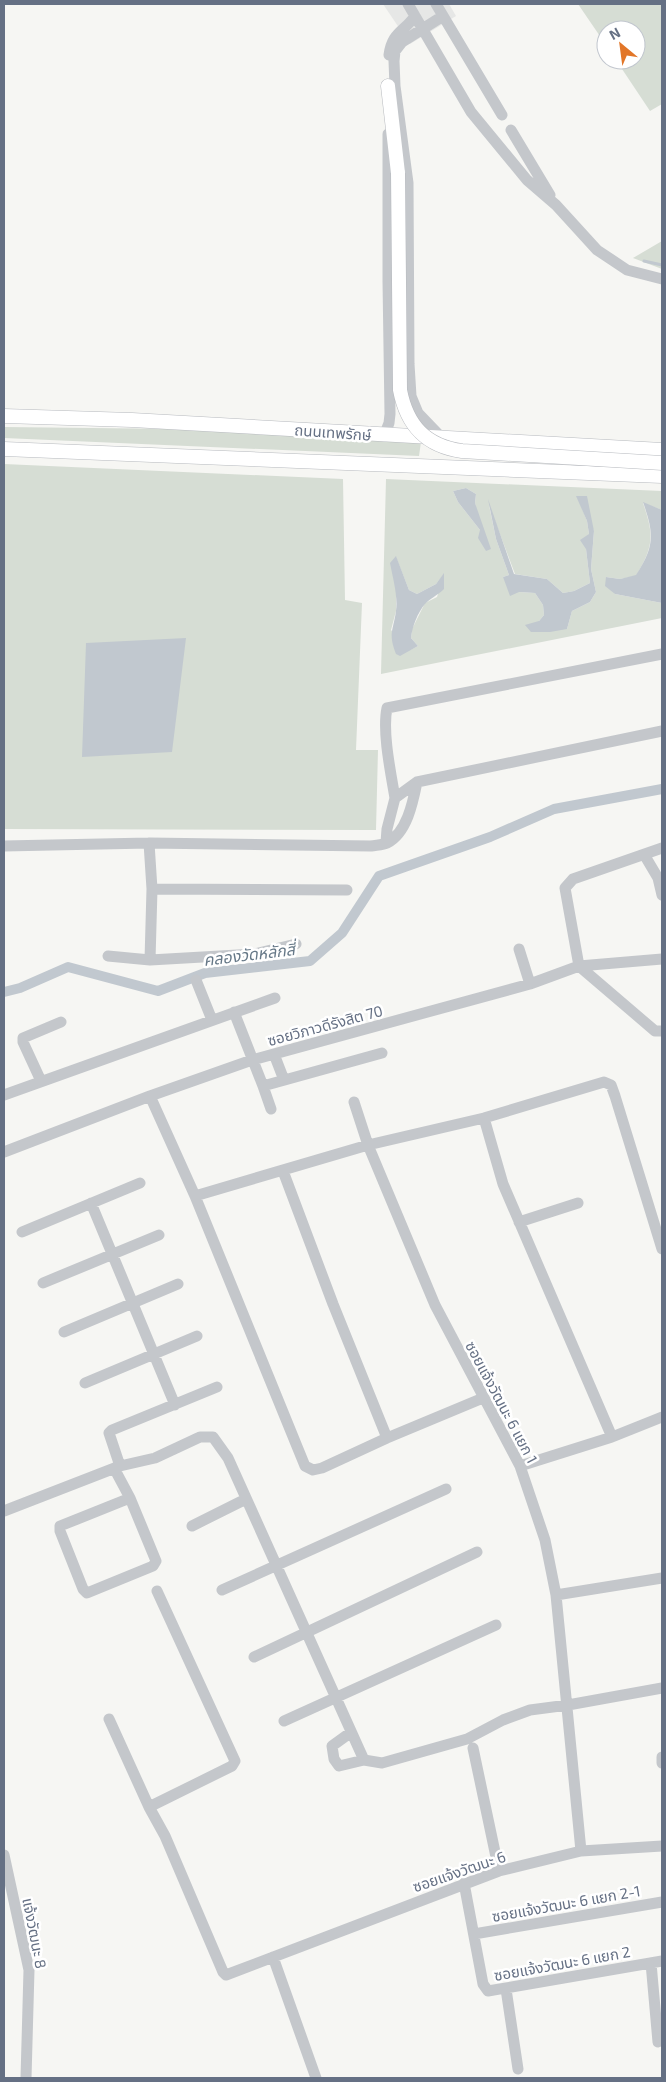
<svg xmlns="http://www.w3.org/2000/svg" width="666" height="2082" font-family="'Exo 2','Noto Sans Thai',sans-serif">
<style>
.built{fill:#e6e7e6}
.green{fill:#d6ddd4;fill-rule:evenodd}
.water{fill:#c1c8cf}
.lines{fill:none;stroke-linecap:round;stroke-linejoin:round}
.stream{stroke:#c1c8cf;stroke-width:3}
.canal{stroke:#c1c8cf;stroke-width:10}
.major-casing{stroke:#b7babf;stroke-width:15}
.minor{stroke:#c4c7cb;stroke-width:11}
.major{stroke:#fff;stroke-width:14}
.major-bridge-casing{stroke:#b7babf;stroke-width:15;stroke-linecap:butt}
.major-bridge{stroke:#fff;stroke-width:14}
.labels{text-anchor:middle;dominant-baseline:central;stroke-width:5;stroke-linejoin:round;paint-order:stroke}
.street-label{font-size:15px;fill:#657084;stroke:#fff}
.water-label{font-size:16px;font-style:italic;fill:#667887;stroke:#fff}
</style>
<rect width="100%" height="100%" fill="#f6f6f3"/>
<path class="built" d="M 383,4 L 449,4 L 456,16 L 410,44 Z"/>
<path class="green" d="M 578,4 L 662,4 L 662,104 L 650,111 L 616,60 L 636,60 L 636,30 L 606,30 L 606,45 Z
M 662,241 L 662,269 L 633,258 Z
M 4,427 L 180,429 L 355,440 L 421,442 L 419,456 L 4,438 Z
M 4,464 L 343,479 L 345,600 L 362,603 L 356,750 L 378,750 L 376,830 L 4,829 Z
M 386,479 L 662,491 L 662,510 L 643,503 C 654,535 654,546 636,576 L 620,579 L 606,577 L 615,594 L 662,603 L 662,618 L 381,674 ZM 466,488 L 476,494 L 475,503 L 486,551 L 480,530 L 458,502 L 453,491 ZM 577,496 L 594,531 L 591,569 L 596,592 L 590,602 L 572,611 L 567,629 L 539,621 L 544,615 L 543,605 L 535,593 L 519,592 L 503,577 L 509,575 L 496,539 L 489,505 L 515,574 L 547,579 L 563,593 L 574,591 L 590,583 L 586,549 L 589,534 L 587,521 ZM 396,557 L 409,590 L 417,594 L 436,584 L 444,574 L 437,597 L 425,603 L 412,629 L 411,638 L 418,646 L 410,650 L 391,630 L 396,611 Z"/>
<path class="water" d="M 466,488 L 476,494 L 475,503 L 491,549 L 486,551 L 478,538 L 480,530 L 458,502 L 453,491 Z
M 576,496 L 587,496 L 594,531 L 591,569 L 596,592 L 590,602 L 572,611 L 567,629 L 550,632 L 531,632 L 525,625 L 539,621 L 544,615 L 543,605 L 535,593 L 519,592 L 510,596 L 503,577 L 509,575 L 496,539 L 488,499 L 514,574 L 547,579 L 563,593 L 574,591 L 590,583 L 586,549 L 580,540 L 589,534 L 587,521 Z
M 643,502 L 662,510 L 662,603 L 615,594 L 605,586 L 606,577 L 620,579 L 636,575 C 655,546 654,534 643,502 Z
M 396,556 L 409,590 L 417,594 L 436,584 L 444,573 L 444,589 C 438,595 429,599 425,604 C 418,612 412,627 411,638 L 418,646 L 400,656 L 396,654 C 388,633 393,632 396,611 C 398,596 393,579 390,563 Z
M 186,638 L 172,752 L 82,757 L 86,643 Z"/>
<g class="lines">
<path class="stream" d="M 644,261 L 662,265"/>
<path class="canal" d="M 4,992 L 20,988 L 68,967 L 158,991 L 205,973 L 310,961 L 342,933 L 379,876 L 490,837 L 554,809 L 662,789"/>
<defs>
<path id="major" d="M 388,86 L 398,173
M 4,416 L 132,420 L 662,450
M 4,449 L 662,476"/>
</defs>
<use href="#major" class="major-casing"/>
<path class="minor" d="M 408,4 L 471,112 L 527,180 L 556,205 L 597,250 L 627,270 L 662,279
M 436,4 L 502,115
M 389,55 C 392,32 404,32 415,16
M 511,130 L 550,195
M 384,436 L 389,423 L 390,414 L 388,281 L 388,134
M 442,438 L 418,413 L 411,396 L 409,364 L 408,183 L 395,86 L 394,61 L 395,51 L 402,42 L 443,16
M 395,798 C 391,774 382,732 387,708 L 662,654
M 149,843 L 152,889 L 150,960
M 386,843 L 387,829 L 395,798 L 417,782 L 662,731
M 4,846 L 149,843 L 371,846 C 376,845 383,845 387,843 C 407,833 413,802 417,782
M 662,848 L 573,879 L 565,888 L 579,966 L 655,1031 L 662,1031
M 645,856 L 658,878 L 662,895
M 152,889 L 347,890
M 519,949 L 530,984
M 108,956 L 150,960 L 255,954 L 296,944
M 196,980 L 212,1020
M 234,1012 L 263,1086 L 382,1053
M 274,1054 L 284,1080
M 41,1081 L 23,1042 L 23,1038 L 61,1022
M 263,1086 L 271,1109
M 4,1095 L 275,998
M 150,1096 L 195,1196 L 305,1466 L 313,1470 L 322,1468 L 387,1438 L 483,1398
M 354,1102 L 368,1145 L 435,1305 L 520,1466 L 545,1540 L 556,1595 L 581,1851
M 484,1118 L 503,1184 L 612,1437
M 4,1152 L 150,1096 L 252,1060 L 530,984 L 579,966 L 662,959
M 283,1171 L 333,1304 L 387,1438
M 195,1196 L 368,1145 L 484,1118 L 604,1082 L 611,1085 L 615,1096 L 662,1249
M 91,1203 L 175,1405
M 519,1222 L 578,1203
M 22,1232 L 140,1183
M 43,1283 L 159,1235
M 64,1332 L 178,1284
M 85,1383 L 197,1336
M 120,1466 L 109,1433 L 112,1430 L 217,1387
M 520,1466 L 612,1437 L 662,1417
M 114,1468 L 130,1498
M 130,1498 L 156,1561 L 153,1566 L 87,1593 L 83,1589 L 60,1531 L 60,1526 Z
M 4,1511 L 120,1466 L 155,1458 L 200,1437 L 213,1437 L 228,1458 L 364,1760 L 382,1763 L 467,1739 L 503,1720 L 530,1710 L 568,1705 L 662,1688
M 192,1526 L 246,1499
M 222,1590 L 446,1489
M 556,1595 L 662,1578
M 254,1657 L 477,1552
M 109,1719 L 149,1807 L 165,1836 L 223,1972 L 226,1975 L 499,1871 L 581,1851 L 662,1846
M 284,1721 L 496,1625
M 350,1733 L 332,1746 L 334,1759 L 339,1766 L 364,1760
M 473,1748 L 499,1871
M 662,1757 L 662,1763
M 149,1807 L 232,1766 L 235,1761 L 157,1591
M 4,1855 L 29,1970 L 26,2078
M 464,1883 L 483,1984 L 488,1991 L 662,1961
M 474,1934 L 662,1902
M 273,1957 L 316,2078
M 651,1963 L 658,2042
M 506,1989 L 518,2069"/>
<use href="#major" class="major"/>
<defs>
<path id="major-bridge" d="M 398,173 L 400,390 C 407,426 426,446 462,451 L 662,463"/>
</defs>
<use href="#major-bridge" class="major-bridge-casing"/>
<use href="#major-bridge" class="major-bridge"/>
</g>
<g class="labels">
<g class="street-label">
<text transform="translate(333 432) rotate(4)">ถนนเทพรักษ์</text>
<text transform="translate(325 1025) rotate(-15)">ซอยวิภาวดีรังสิต 70</text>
<text transform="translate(502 1402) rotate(62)">ซอยแจ้งวัฒนะ 6 แยก 1</text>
<text transform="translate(459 1871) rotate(-19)">ซอยแจ้งวัฒนะ 6</text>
<text transform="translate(566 1903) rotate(-10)">ซอยแจ้งวัฒนะ 6 แยก 2-1</text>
<text transform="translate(35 1933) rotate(79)">แจ้งวัฒนะ 8</text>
<text transform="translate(562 1963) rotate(-10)">ซอยแจ้งวัฒนะ 6 แยก 2</text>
</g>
<g class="water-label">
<text transform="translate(249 954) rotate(-7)">คลองวัดหลักสี่</text>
</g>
</g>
<rect width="666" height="2082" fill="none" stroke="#657084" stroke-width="10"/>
<g transform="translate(621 45) rotate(331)"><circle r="24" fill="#ffffff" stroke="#c1c6ce"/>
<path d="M0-4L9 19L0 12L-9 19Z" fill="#e27628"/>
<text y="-8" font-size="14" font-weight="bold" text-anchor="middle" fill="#657084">N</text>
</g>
</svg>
